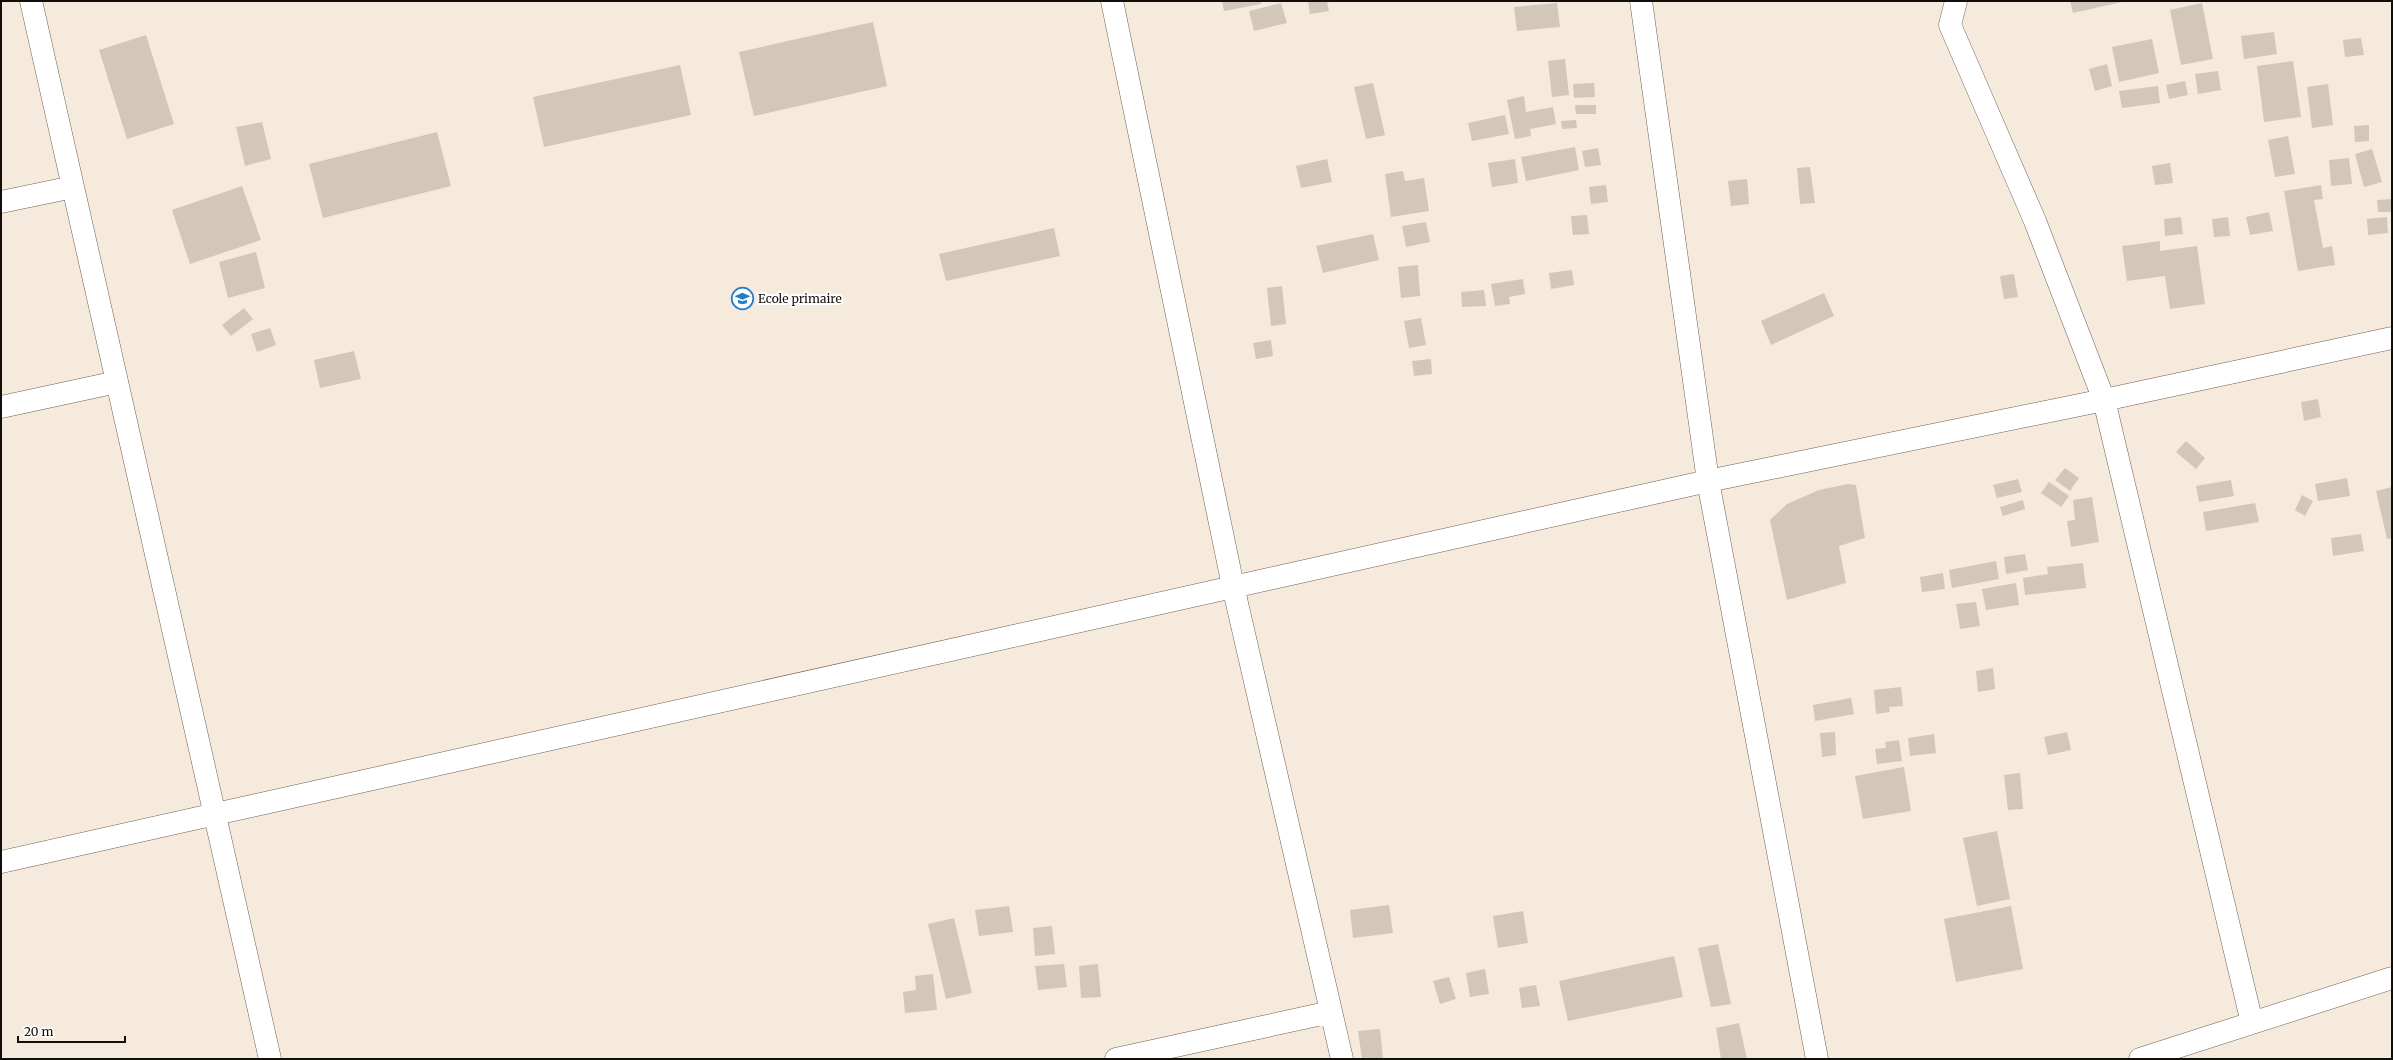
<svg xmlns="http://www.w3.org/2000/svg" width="2393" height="1060" font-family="Merriweather,serif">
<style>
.building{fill:#d3c7ba}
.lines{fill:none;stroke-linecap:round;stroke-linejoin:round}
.street-casing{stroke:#6b6054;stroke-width:23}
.secondary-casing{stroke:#6b6054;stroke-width:23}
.street{stroke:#fff;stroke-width:22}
.secondary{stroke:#fff;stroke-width:22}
.labels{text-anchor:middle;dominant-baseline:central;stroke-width:4;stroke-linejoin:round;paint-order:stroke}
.poi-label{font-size:12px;fill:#120e09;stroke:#fff;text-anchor:start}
</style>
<rect width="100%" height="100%" fill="#f6eadc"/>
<path class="building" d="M 1222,1 L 1261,1 L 1261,4 L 1224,11 Z
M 1308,1 L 1327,1 L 1329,11 L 1310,14 Z
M 2070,1 L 2121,1 L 2122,2 L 2073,13 Z
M 1281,3 L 1287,23 L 1254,31 L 1249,11 Z
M 1557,3 L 1560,27 L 1517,31 L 1514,7 Z
M 2202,3 L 2213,59 L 2181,65 L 2170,10 Z
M 873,22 L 887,86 L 754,116 L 739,52 Z
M 2274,32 L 2277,54 L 2244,59 L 2241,36 Z
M 146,35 L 174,124 L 127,139 L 99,50 Z
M 2361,38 L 2364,55 L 2345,57 L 2343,40 Z
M 2152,39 L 2159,73 L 2119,82 L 2112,47 Z
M 1565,59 L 1569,95 L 1552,97 L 1548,61 Z
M 2293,61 L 2301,117 L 2264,122 L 2257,66 Z
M 2107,64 L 2112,86 L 2095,91 L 2089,69 Z
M 680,65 L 691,115 L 544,147 L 533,97 Z
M 2218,71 L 2221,90 L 2198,94 L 2195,74 Z
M 2185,81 L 2188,95 L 2169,99 L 2166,85 Z
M 1373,83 L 1385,135 L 1366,139 L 1354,87 Z
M 1594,83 L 1595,97 L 1574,98 L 1573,84 Z
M 2328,84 L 2333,125 L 2312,128 L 2307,87 Z
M 2158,86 L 2160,103 L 2122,108 L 2119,91 Z
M 1524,96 L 1526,112 L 1553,107 L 1556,124 L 1530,129 L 1531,136 L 1515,139 L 1507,100 Z
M 1575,105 L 1596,105 L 1596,114 L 1576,114 Z
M 1505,115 L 1509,134 L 1472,141 L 1468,123 Z
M 1576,120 L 1577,128 L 1562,129 L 1561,121 Z
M 262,122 L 271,159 L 245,166 L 236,127 Z
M 2369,125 L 2369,141 L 2355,142 L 2354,126 Z
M 437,132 L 451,186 L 323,218 L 309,164 Z
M 2288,136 L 2295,174 L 2275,177 L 2268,140 Z
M 1575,147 L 1579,170 L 1526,181 L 1521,157 Z
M 1598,148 L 1601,165 L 1585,167 L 1582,151 Z
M 2372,149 L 2382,182 L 2364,187 L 2355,154 Z
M 2349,158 L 2352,184 L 2331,186 L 2329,160 Z
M 1327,159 L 1332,182 L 1301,188 L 1296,166 Z
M 1515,159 L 1518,183 L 1492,187 L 1488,163 Z
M 2170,163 L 2173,183 L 2155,185 L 2152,166 Z
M 1810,167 L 1815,203 L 1800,204 L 1797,168 Z
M 1403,171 L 1405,181 L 1424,178 L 1429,211 L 1391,217 L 1385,174 Z
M 1747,179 L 1749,204 L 1731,206 L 1728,181 Z
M 1606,185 L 1608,202 L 1591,204 L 1589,187 Z
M 2321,185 L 2323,199 L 2314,200 L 2323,248 L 2332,246 L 2335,265 L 2298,271 L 2284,191 Z
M 242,186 L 261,240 L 190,264 L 172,210 Z
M 2392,199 L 2392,212 L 2378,212 L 2377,200 Z
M 2269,212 L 2273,231 L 2250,235 L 2246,217 Z
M 1587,215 L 1589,234 L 1573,235 L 1571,216 Z
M 2181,217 L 2183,234 L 2165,236 L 2164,219 Z
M 2228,217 L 2230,236 L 2214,237 L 2212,219 Z
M 2387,217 L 2388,233 L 2368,235 L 2367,219 Z
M 1426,222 L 1430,242 L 1406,247 L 1402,226 Z
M 1054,228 L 1060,256 L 946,281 L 939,254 Z
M 1373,234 L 1379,260 L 1323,273 L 1316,246 Z
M 2160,241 L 2160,251 L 2197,246 L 2205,304 L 2170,309 L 2165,276 L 2127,281 L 2122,246 Z
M 256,252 L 265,288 L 228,298 L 219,262 Z
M 1418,265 L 1420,296 L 1401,298 L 1398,267 Z
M 1572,270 L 1574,285 L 1551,289 L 1549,273 Z
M 2014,274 L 2018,297 L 2004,299 L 2000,276 Z
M 1523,279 L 1525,294 L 1509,297 L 1510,304 L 1495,306 L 1491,284 Z
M 1282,286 L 1286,324 L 1271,326 L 1267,288 Z
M 1484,290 L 1486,306 L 1462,307 L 1461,292 Z
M 1824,293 L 1834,316 L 1771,345 L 1761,321 Z
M 244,308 L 253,319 L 231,336 L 222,325 Z
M 1421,318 L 1426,345 L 1409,348 L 1404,321 Z
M 270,328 L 276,345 L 257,352 L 251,334 Z
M 1271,340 L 1273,356 L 1256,359 L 1253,343 Z
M 354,351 L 361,379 L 320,388 L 314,360 Z
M 1431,359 L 1432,374 L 1414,376 L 1412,361 Z
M 2318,399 L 2321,417 L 2304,421 L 2301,402 Z
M 2186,441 L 2205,458 L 2196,469 L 2176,452 Z
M 2065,468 L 2079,478 L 2070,491 L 2055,480 Z
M 2347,478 L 2350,496 L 2318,501 L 2315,484 Z
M 2018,479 L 2022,492 L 1997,498 L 1993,485 Z
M 2231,480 L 2234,496 L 2199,502 L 2196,486 Z
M 2049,482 L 2069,496 L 2061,507 L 2041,493 Z
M 1848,484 L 1856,485 L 1865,538 L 1839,546 L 1846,583 L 1787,600 L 1770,520 L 1787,504 L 1819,490 Z
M 2392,487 L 2392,538 L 2387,539 L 2376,491 Z
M 2302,495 L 2313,501 L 2305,516 L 2295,510 Z
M 2092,497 L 2099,542 L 2071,547 L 2067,521 L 2075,520 L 2073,500 Z
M 2023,500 L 2025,509 L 2003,516 L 2000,507 Z
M 2255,503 L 2259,522 L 2206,531 L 2203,512 Z
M 2361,534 L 2364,551 L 2333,556 L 2331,538 Z
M 2025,554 L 2028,570 L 2006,574 L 2004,557 Z
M 1996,561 L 1999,579 L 1952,588 L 1949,570 Z
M 2083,563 L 2086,588 L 2025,595 L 2023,578 L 2048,574 L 2047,567 Z
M 1943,573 L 1945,589 L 1922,592 L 1920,577 Z
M 2016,583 L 2019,605 L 1986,610 L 1982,589 Z
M 1976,602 L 1980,626 L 1960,629 L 1956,604 Z
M 1993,668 L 1995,689 L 1978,692 L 1976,671 Z
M 1901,687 L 1903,706 L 1889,707 L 1890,712 L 1876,714 L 1874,690 Z
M 1851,698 L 1854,714 L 1815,721 L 1813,705 Z
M 1835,732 L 1836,755 L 1822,757 L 1820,733 Z
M 2067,732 L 2071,750 L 2048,755 L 2044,737 Z
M 1934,734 L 1936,753 L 1910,756 L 1908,738 Z
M 1899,740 L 1902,761 L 1877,764 L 1875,749 L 1886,748 L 1885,742 Z
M 1904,767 L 1911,811 L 1863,819 L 1855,776 Z
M 2020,773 L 2023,809 L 2008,810 L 2004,775 Z
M 1997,831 L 2010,899 L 1977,906 L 1963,838 Z
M 1389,905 L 1393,933 L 1353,938 L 1350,910 Z
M 1009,906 L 1013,932 L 979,936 L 975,910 Z
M 2011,906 L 2023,969 L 1956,982 L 1944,919 Z
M 1523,911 L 1528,943 L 1498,948 L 1493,916 Z
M 954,918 L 972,993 L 946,999 L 928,924 Z
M 1052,926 L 1055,954 L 1035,956 L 1033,928 Z
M 1718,944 L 1731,1004 L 1711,1007 L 1698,948 Z
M 1674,956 L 1683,997 L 1568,1021 L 1559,981 Z
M 1064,964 L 1067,987 L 1038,990 L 1035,966 Z
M 1098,964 L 1101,997 L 1081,998 L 1079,966 Z
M 1485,969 L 1489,994 L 1470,997 L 1466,973 Z
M 933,974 L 937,1010 L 905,1013 L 903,992 L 916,990 L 915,976 Z
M 1449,977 L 1456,999 L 1440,1004 L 1433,981 Z
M 1536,985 L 1540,1006 L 1522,1008 L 1519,988 Z
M 1739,1023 L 1747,1059 L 1721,1059 L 1716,1028 Z
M 1380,1029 L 1383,1059 L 1362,1059 L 1358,1031 Z"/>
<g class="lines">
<defs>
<path id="street" d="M 31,1 L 270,1059
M 1112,1 L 1233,586 L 1342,1059
M 1956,1 L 1950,25 L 2035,221 L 2104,400 L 2252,1023
M 1,202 L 73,187
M 1,407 L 117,382
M 1,862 L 1708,481 L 2104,400 L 2392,338
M 1116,1059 L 1331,1012
M 2140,1059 L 2392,978"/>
<path id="secondary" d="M 1641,1 L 1708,481 L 1817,1059"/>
</defs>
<use href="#street" class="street-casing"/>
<use href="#secondary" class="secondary-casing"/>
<use href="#street" class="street"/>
<use href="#secondary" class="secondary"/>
</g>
<defs>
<symbol id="school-ring" viewBox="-11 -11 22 22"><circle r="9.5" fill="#fff" stroke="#257cca" stroke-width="1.5"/><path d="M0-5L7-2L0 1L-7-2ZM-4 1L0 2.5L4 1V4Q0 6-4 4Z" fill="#257cca"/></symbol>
</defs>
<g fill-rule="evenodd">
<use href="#school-ring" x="730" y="286" width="25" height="25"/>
</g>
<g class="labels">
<g class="poi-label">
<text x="758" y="298">Ecole primaire</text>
</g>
</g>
<rect width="2393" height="1060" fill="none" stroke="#120e09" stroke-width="4"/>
<path d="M18 1036v6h107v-6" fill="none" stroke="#120e09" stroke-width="2"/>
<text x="24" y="1036" font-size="12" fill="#120e09" stroke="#ffffff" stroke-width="3" paint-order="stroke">20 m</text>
</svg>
